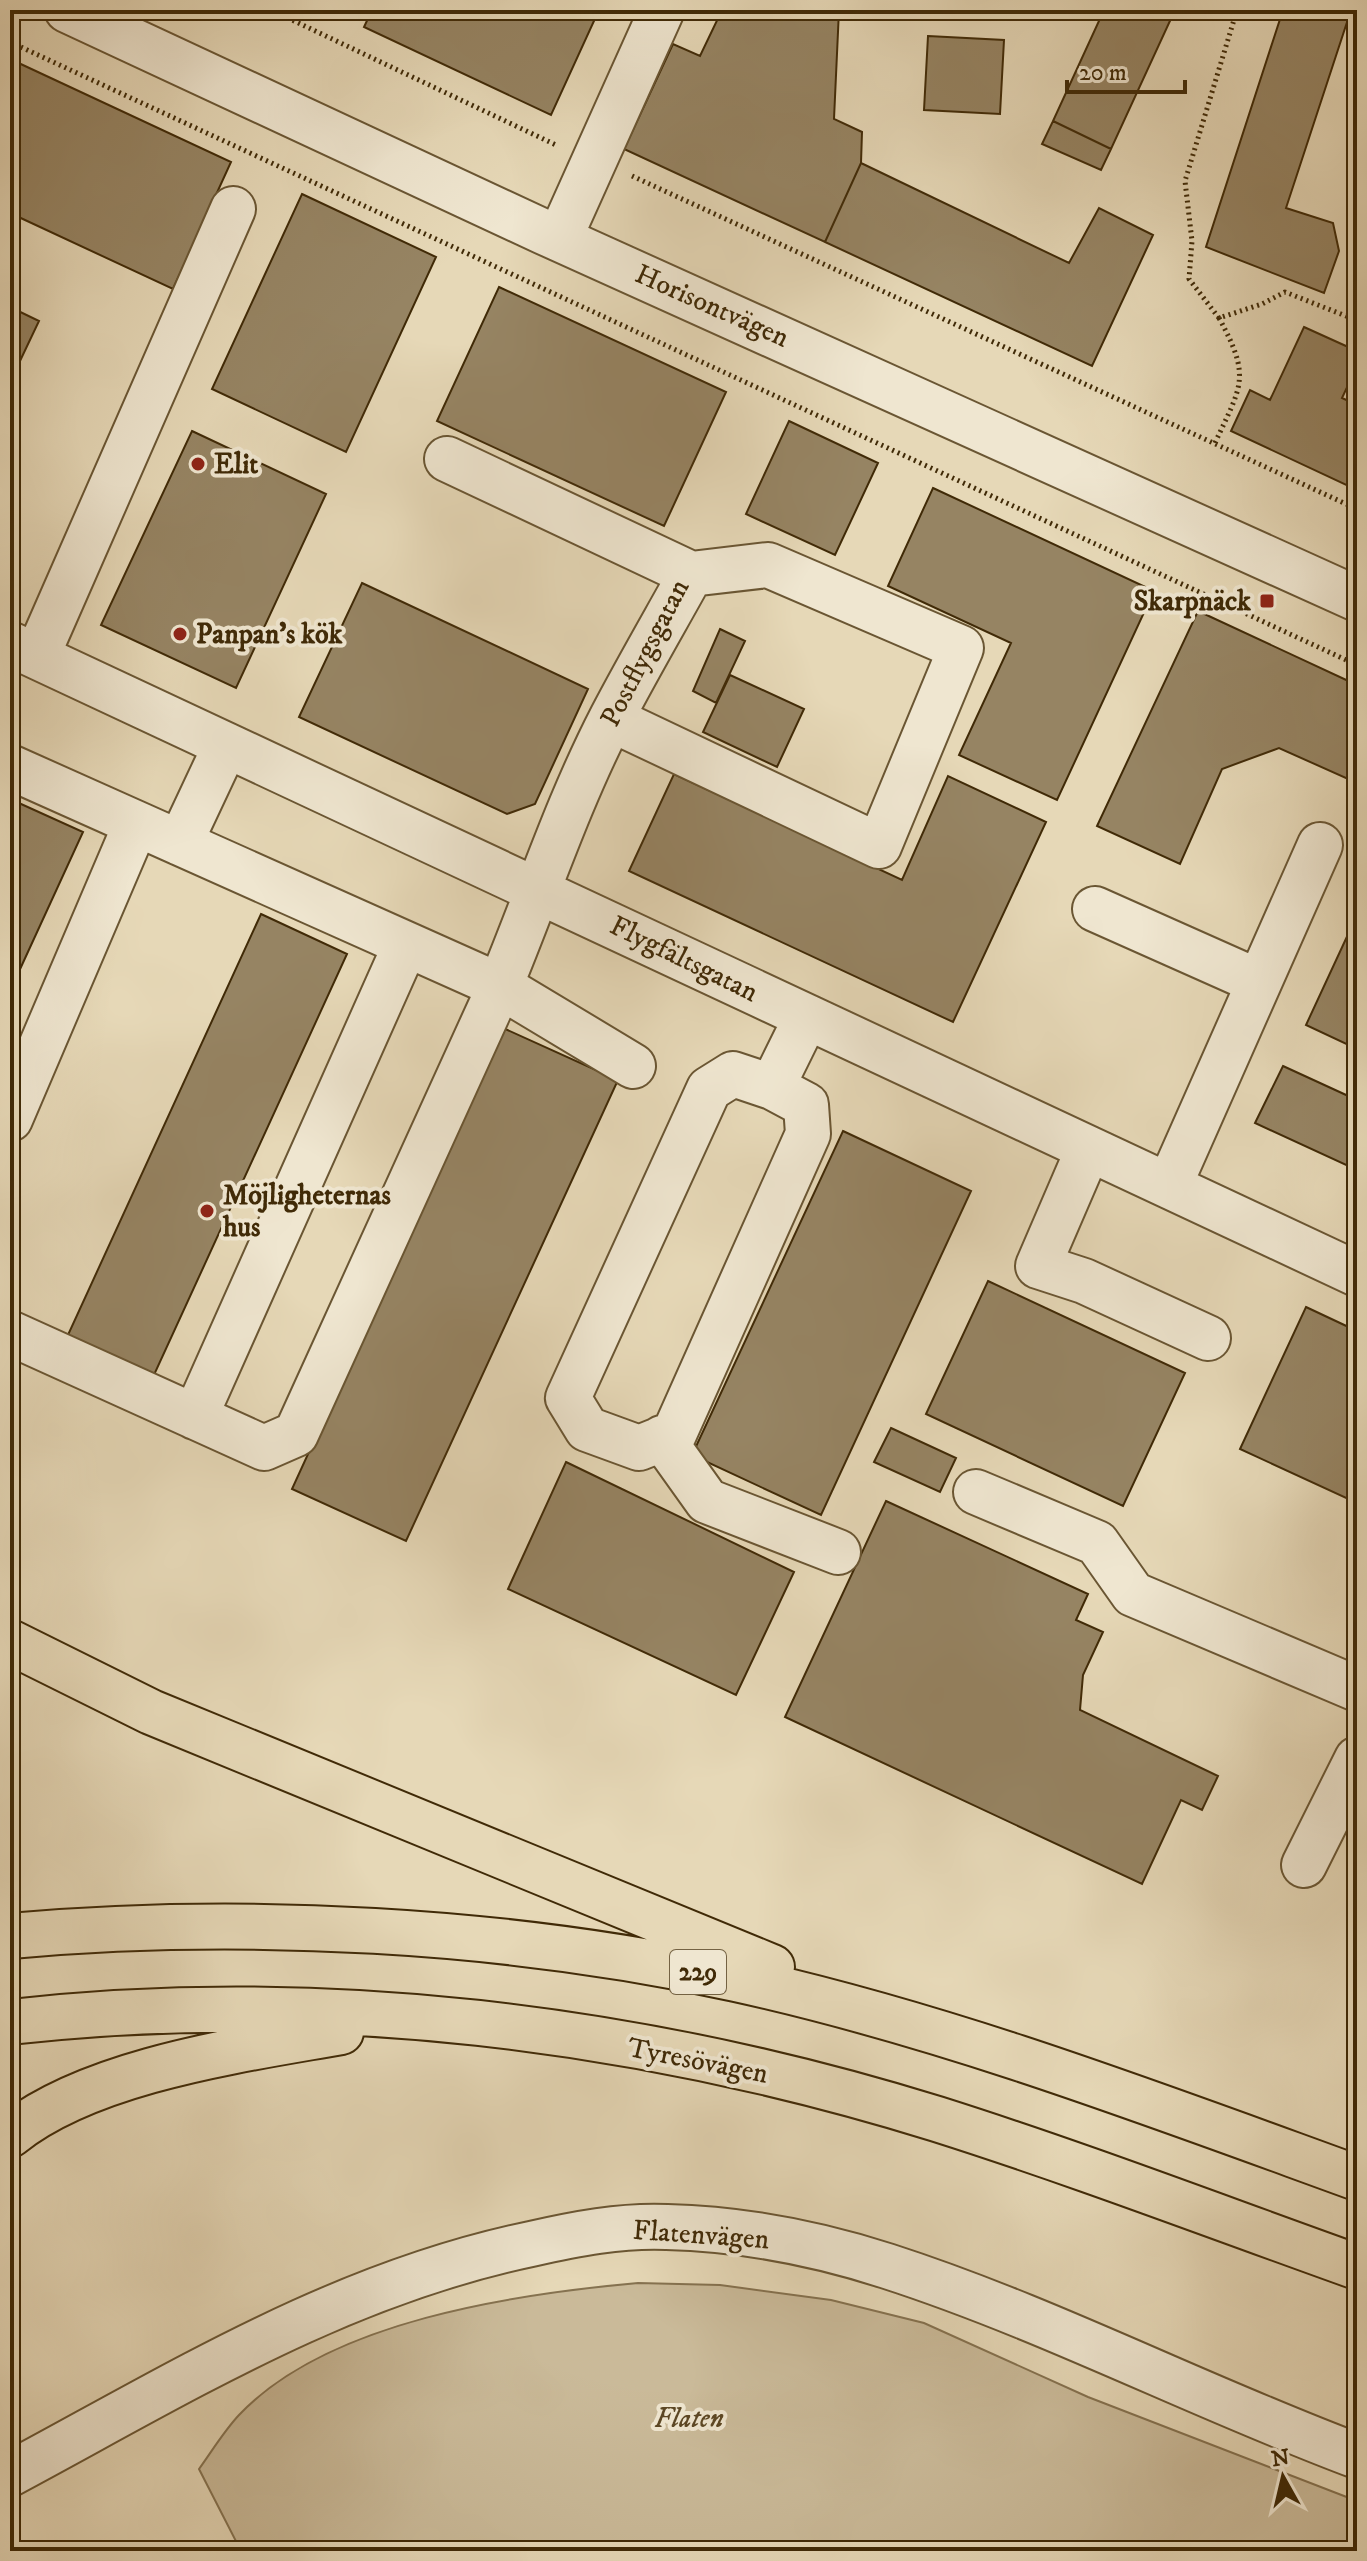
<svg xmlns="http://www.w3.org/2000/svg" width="1367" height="2561" font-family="'IM FELL DW Pica',serif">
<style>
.green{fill:#caba99;stroke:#857250;stroke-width:2}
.building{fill:#968463;stroke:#402a07;stroke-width:2}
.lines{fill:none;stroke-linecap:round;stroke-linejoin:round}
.minor-casing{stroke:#6a5633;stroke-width:48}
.highway-casing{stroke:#402a07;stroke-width:48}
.path{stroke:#402a07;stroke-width:5;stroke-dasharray:2 4;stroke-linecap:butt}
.minor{stroke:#efe6d0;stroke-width:44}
.highway{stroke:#e6d8b7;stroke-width:44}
.poi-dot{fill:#8f2418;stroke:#efe6d0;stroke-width:3}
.labels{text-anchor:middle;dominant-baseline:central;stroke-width:8;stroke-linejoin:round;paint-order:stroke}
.shield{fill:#efe6d0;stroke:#746243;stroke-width:2}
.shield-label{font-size:26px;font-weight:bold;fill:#402a07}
.street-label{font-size:28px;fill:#402a07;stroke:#efe6d0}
.poi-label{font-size:28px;font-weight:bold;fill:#402a07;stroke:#efe6d0;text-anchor:start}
.park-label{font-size:28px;font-style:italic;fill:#5c4724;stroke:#efe6d0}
</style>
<rect width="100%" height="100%" fill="#e6d8b7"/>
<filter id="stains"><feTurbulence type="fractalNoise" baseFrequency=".0025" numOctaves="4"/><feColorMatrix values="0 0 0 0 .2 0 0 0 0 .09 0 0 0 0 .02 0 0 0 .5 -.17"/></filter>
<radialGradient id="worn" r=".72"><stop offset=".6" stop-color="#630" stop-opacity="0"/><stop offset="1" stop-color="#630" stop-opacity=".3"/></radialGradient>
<path class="green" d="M 638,2283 L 720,2285 L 831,2300 L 924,2323 L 1088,2397 L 1357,2501 L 1357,2551 L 241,2551 L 199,2469 C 212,2451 224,2431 239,2415 C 328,2321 515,2294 638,2283 Z"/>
<path class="building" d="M 372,10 L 599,10 L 551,115 L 364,27 Z
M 722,10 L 839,10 L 834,119 L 862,132 L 861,163 L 825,242 L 624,149 L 673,44 L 700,56 Z
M 1104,10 L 1175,10 L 1111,149 L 1053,121 Z
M 1283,10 L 1351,10 L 1286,208 L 1333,223 L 1339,251 L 1324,293 L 1206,247 Z
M 928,36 L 1004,40 L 1000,114 L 924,110 Z
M 10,59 L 231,162 L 173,289 L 10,213 Z
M 1053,121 L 1111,149 L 1101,170 L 1042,144 Z
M 861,163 L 1069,263 L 1099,208 L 1153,235 L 1092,366 L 825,242 Z
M 302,194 L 436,257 L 346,452 L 212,389 Z
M 499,287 L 726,392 L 664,526 L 437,421 Z
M 10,307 L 39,321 L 10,382 Z
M 1304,327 L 1357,351 L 1357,366 L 1342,398 L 1357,405 L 1357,490 L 1231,431 L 1250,390 L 1270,400 Z
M 789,421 L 878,463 L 835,555 L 746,514 Z
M 192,431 L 326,494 L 236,688 L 101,625 Z
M 933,488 L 1154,591 L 1057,800 L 959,755 L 1011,643 L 888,586 Z
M 362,583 L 588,689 L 535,804 L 507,814 L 299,717 Z
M 1198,611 L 1357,685 L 1357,783 L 1279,748 L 1222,769 L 1180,864 L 1097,826 Z
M 720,629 L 745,641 L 716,703 L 693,691 Z
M 730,675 L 804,709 L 777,767 L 703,732 Z
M 674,774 L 902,880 L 948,776 L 1046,822 L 953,1022 L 629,871 Z
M 10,799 L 83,832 L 10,991 Z
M 261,914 L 347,954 L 148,1388 L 62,1348 Z
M 1357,915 L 1357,1049 L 1306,1025 Z
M 503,1028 L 618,1080 L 406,1541 L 292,1489 Z
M 1283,1066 L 1357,1100 L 1357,1170 L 1255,1123 Z
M 843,1131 L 971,1191 L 821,1515 L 692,1455 Z
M 988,1281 L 1185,1373 L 1123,1506 L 926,1414 Z
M 1306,1307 L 1357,1331 L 1357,1503 L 1240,1449 Z
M 891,1428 L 956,1458 L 940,1492 L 874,1462 Z
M 566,1462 L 794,1572 L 736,1695 L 508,1589 Z
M 886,1501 L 1088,1594 L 1076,1620 L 1103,1632 L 1083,1675 L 1080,1710 L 1218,1776 L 1202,1810 L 1181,1800 L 1142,1884 L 785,1717 Z"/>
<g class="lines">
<defs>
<path id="minor" d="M 67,10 L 544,232 L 1357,599
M 560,237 L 662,10
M 10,644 L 1357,1274
M 37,656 L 233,209
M 611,719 L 879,846 L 961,648 L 768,565 L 691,574
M 10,767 L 500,986 L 633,1066
M 180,843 L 226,745
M 1095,909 L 1259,982
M 772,1087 L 806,1105 L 808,1134 L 674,1434 L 639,1448 L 587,1429 L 568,1398 L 709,1089 L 733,1074 L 772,1087 L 806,1018
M 10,1119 L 136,824
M 1088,1150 L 1038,1266 L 1084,1281 L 1208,1338
M 1169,1186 L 1320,845
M 10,1333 L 264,1448 L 296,1434 L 500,986 C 537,897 567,804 612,717 C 637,669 665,621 691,574 L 447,459
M 195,1417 L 406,944
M 662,1438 L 707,1501 L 838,1552
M 976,1492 L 1097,1543 L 1133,1594 L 1357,1689
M 1304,1865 L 1357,1759
M 10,2474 C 180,2383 339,2284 531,2244 C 575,2234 621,2225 667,2227 C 742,2229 816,2243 887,2266 C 1048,2318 1199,2397 1357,2456"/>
<path id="highway" d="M 10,1642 L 151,1712 L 772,1967
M 10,1936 C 243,1915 507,1929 736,1979 C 949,2026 1153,2104 1357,2178
M 10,2022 C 320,1987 640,2027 937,2119 C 1079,2164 1217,2217 1357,2267
M 10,2135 C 91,2070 240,2050 341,2032"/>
</defs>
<use href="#minor" class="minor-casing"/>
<use href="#highway" class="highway-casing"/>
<path class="path" d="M 271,10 L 556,145
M 10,42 L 1357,665
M 632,176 L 1357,509
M 1219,318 L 1189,279 L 1192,241 L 1185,181 L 1237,10
M 1215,443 C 1241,386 1252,378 1219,318 L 1262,304 L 1285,292 L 1346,316 L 1357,315"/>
<use href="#minor" class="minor"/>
<use href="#highway" class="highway"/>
</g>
<g class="poi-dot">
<circle cx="198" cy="464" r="8"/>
<rect x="1259" y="593" width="16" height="16" rx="4"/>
<circle cx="180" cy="634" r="8"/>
<circle cx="207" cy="1211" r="8"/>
</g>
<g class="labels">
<rect class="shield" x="670" y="1950" width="56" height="44" rx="6"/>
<g class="shield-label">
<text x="698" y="1972">229</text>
</g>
<g class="street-label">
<text transform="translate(712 306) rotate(24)">Horisontvägen</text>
<text transform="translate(645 653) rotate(-63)">Postflygsgatan</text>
<text transform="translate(684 959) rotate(26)">Flygfältsgatan</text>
<text transform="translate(698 2061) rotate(11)">Tyresövägen</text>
<text transform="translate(701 2235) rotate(4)">Flatenvägen</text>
</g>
<g class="poi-label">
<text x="214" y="464">Elit</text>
<text x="1251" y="601" text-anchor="end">Skarpnäck</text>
<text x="196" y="634">Panpan's kök</text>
<text x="223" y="1195">Möjligheternas<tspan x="223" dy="32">hus</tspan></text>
</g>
<g class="park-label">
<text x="689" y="2418">Flaten</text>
</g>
</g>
<rect width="1367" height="2561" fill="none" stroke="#e6d8b7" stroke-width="40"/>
<rect x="12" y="12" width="1343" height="2537" fill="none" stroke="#402a07" stroke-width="4"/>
<rect x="20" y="20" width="1327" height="2521" fill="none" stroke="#402a07" stroke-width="2"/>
<g transform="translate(1283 2477) rotate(352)" stroke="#efe6d0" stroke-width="6" paint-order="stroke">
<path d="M0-6L14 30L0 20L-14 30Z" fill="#402a07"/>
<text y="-12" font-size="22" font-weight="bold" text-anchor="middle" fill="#402a07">N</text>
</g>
<path d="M1067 80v12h118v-12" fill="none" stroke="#402a07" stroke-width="4"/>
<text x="1079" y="80" font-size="24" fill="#402a07" stroke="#efe6d0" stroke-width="6" paint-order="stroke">20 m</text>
<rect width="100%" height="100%" filter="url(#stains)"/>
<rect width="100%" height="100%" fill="url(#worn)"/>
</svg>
